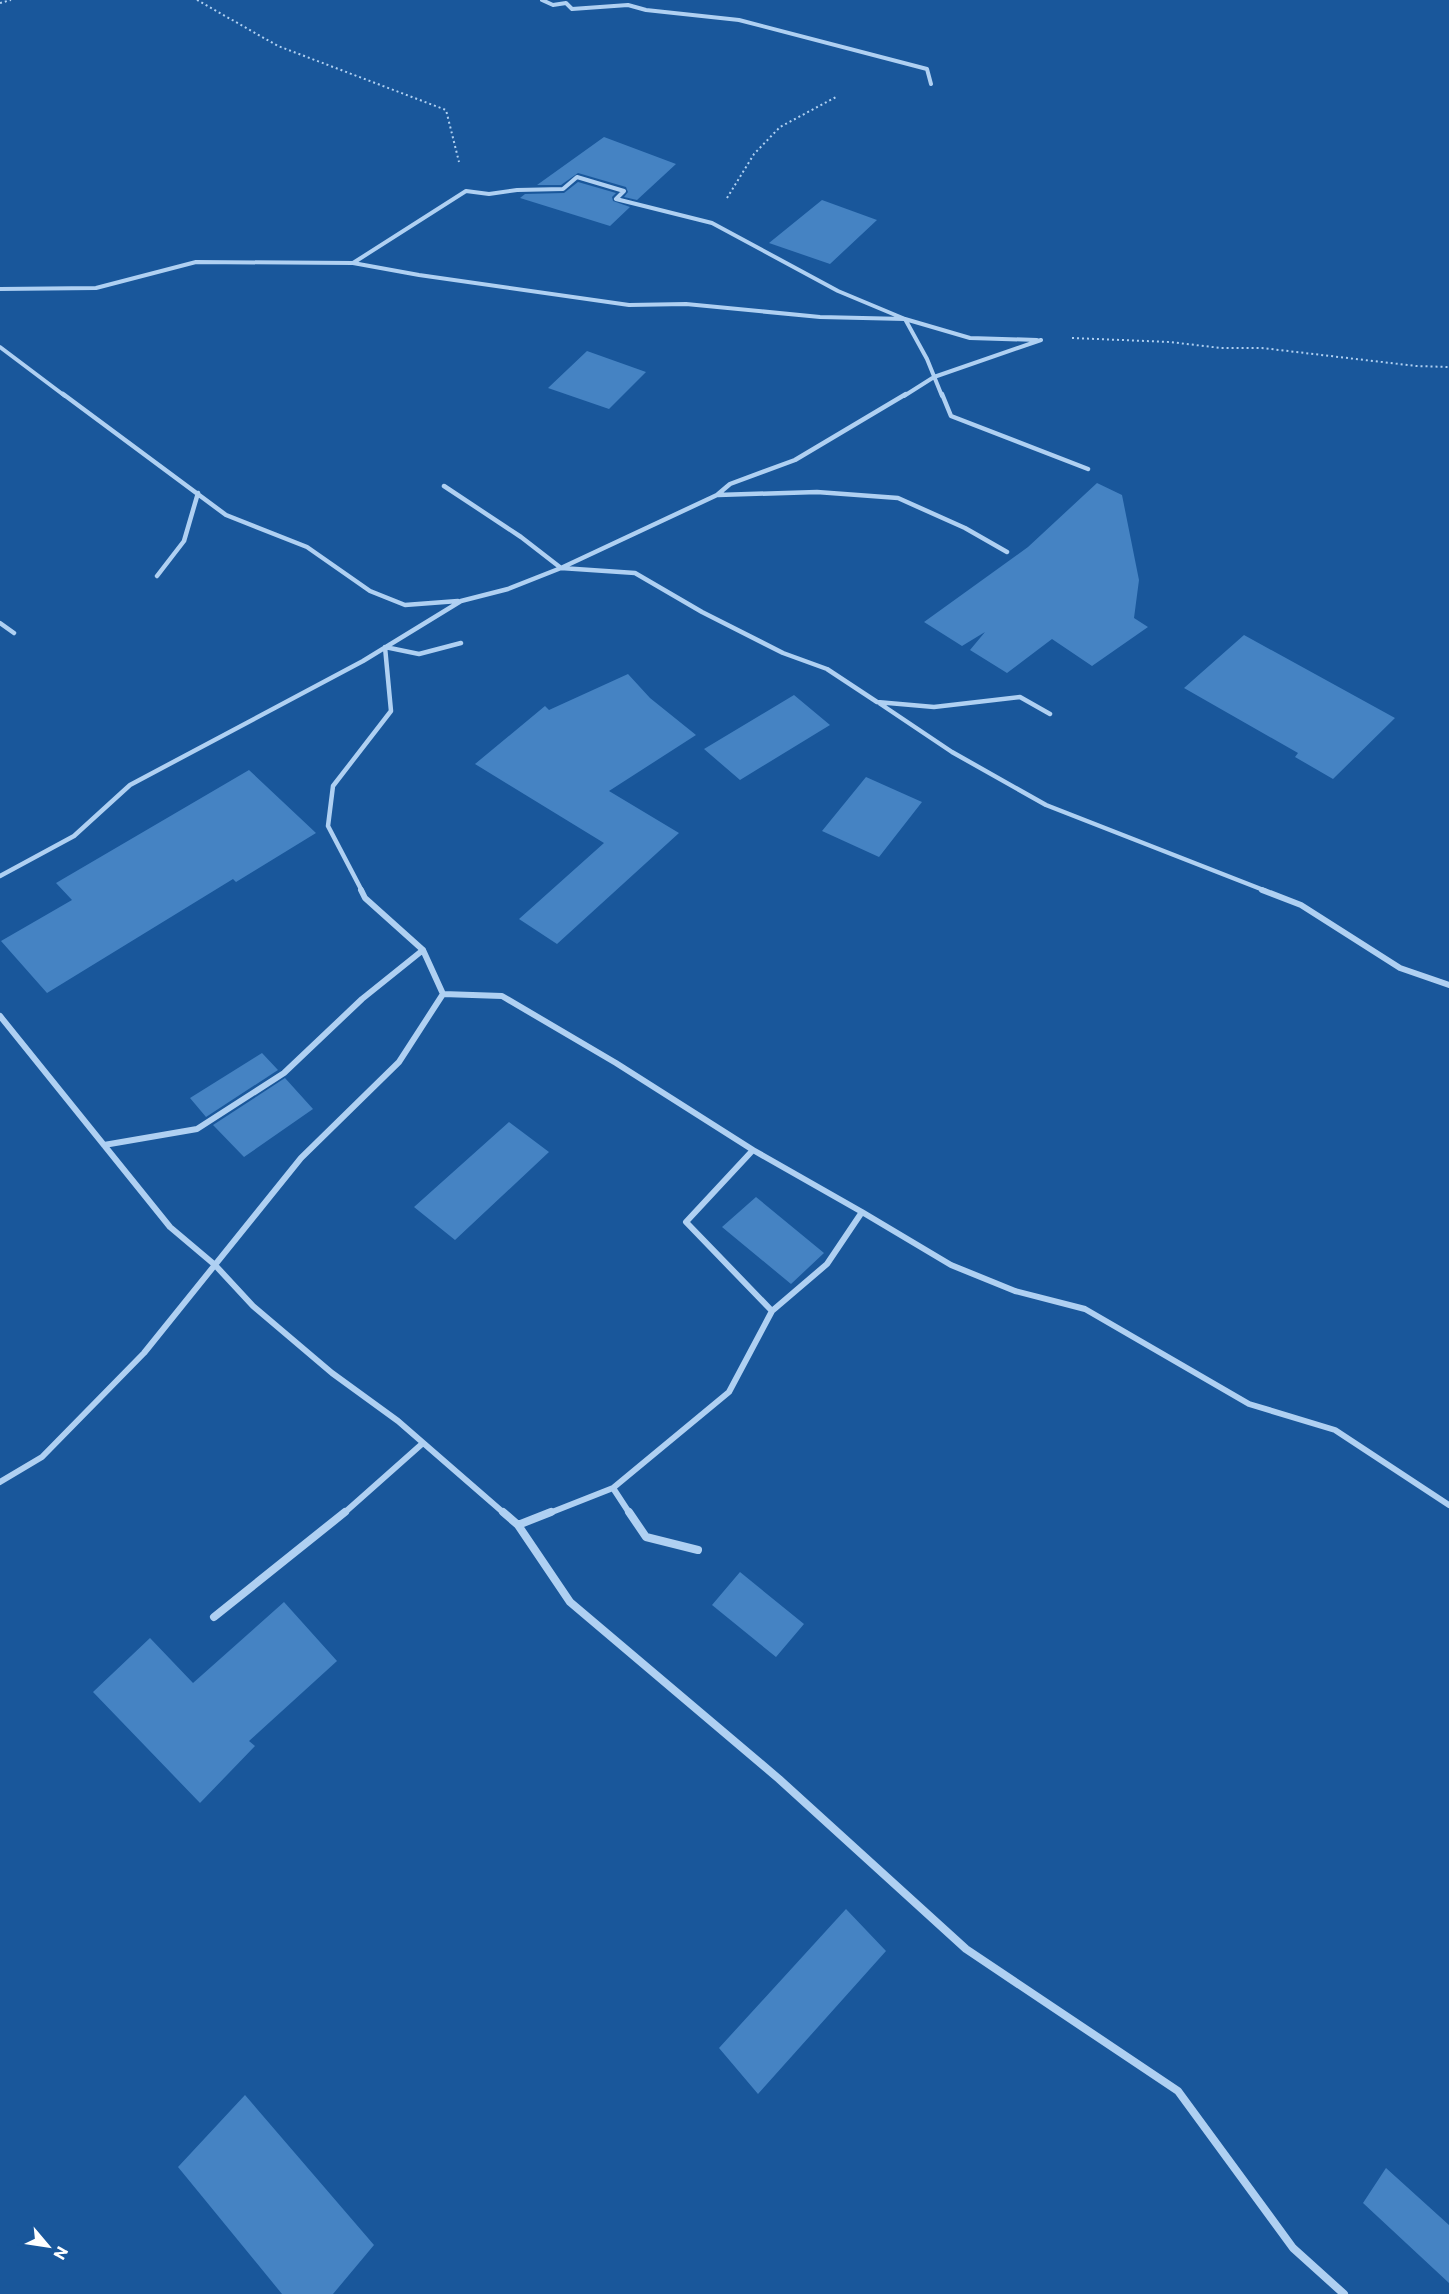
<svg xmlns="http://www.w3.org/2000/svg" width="1449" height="2294" font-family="Commissioner,sans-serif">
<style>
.building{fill:#4583c3}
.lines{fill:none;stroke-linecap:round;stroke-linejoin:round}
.path{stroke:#afd0f2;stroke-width:2;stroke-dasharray:2 3;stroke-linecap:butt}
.street-far3{stroke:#afd0f2;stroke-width:4}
.street-far2{stroke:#afd0f2;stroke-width:4.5}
.street-far1{stroke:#afd0f2;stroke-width:6}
.street{stroke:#afd0f2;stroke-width:8}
</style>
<rect width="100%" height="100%" fill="#19579b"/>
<path class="building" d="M 604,137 L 676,164 L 637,200 L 624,197 L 628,192 L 626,187 L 578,173 L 561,185 L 537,185 Z
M 578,182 L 616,193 L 612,197 L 613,201 L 630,207 L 610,226 L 520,198 L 525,194 L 564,193 Z
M 822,200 L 877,220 L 830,264 L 769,243 Z
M 587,351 L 646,372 L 609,409 L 548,388 Z
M 1097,483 L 1122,495 L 1139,580 L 1134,618 L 1148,627 L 1092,666 L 1052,639 L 1007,673 L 970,650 L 985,632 L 962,646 L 924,622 L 1028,547 Z
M 1244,635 L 1395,718 L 1333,779 L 1295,757 L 1298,753 L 1184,688 Z
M 628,674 L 650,698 L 696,735 L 609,791 L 679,833 L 557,944 L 519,919 L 604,843 L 475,764 L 545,706 L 549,710 Z
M 794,695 L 830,725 L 740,780 L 704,749 Z
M 249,770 L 316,833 L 236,882 L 233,879 L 47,993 L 1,941 L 72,900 L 56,883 Z
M 866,777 L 922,802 L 879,857 L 822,831 Z
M 262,1053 L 278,1070 L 206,1117 L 190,1098 Z
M 285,1078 L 313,1109 L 244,1157 L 213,1125 Z
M 509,1122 L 549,1152 L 455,1240 L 414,1207 Z
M 756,1197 L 824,1253 L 791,1284 L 722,1227 Z
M 740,1572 L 804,1624 L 776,1657 L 712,1605 Z
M 284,1602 L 337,1661 L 249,1741 L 255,1746 L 200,1803 L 93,1692 L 150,1638 L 193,1683 Z
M 846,1909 L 886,1951 L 758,2094 L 719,2048 Z
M 245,2095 L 374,2245 L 333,2294 L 282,2294 L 178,2167 Z
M 1386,2168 L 1449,2225 L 1449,2283 L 1363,2203 Z"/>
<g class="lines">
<path class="path" d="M 197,0 L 278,46 L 446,110 L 459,162
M 0,3 L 11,0
M 727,198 L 754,154 L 780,127 L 836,97
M 1072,338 L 1170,342 L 1221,348 L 1262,348 L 1416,366 L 1449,367"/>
<path class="street-far3" d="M 542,0 L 553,5 L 566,3 L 572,9 L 628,5 L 646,10 L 739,20 L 927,69 L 931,84
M 353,263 L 419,275 L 629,305 L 686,304 L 820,317 L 905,319 L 970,338 L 1037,340
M 0,289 L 96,288 L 196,262 L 353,263 L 466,191 L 489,194 L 517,190 L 563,189 L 577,177 L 624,191 L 616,199 L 712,223 L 838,291 L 905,319 L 927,359 L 942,396
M 0,347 L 65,396
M 904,396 L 934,377 L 1041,340"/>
<path class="street-far2" d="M 63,394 L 226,515 L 307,547 L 370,591 L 405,605 L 458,601
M 942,394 L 951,416 L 1088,469
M 444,486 L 521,537 L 561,568 L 635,573 L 702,612 L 783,653 L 827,669 L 877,702 L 934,707 L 1020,697 L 1050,714
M 718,495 L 817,492 L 898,498 L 965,528 L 1007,552
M 157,576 L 184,541 L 198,493
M 0,623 L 14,633
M 879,703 L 952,752 L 1046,805 L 1266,891
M 0,876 L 74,836 L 130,785 L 363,661 L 461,601 L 508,589 L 561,568 L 717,495 L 730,484 L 795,460 L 906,394
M 362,891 L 328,826 L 333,786 L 391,711 L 385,647 L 419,654 L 461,643"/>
<path class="street-far1" d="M 1262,890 L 1301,905 L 1400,968 L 1449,985
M 443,994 L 502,996 L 616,1063 L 753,1150 L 686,1222 L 772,1311 L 827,1264 L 862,1212 L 951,1265 L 1015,1291 L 1085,1309 L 1249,1404 L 1335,1430 L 1449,1505
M 0,1016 L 170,1227 L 215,1265 L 253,1306 L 332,1373 L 398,1421 L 505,1514
M 104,1145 L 197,1129 L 284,1073 L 362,999 L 423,950
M 753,1150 L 862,1212
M 0,1482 L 42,1457 L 144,1353 L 301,1158 L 399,1062 L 443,994 L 423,950 L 365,898 L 361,890
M 613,1488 L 630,1514
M 343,1514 L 423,1443
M 547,1514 L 613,1488 L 729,1392 L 772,1311"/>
<path class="street" d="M 503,1512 L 518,1525 L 570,1602 L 779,1779 L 966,1949 L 1178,2091 L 1293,2248 L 1344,2294
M 629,1512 L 646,1537 L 698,1550
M 518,1525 L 551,1512
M 214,1617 L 345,1512"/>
</g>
<g transform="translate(48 2246) rotate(119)" stroke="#19579b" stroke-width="4.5" paint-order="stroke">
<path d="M0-4.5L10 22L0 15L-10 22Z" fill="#ffffff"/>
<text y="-9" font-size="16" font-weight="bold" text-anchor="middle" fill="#ffffff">N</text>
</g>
</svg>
